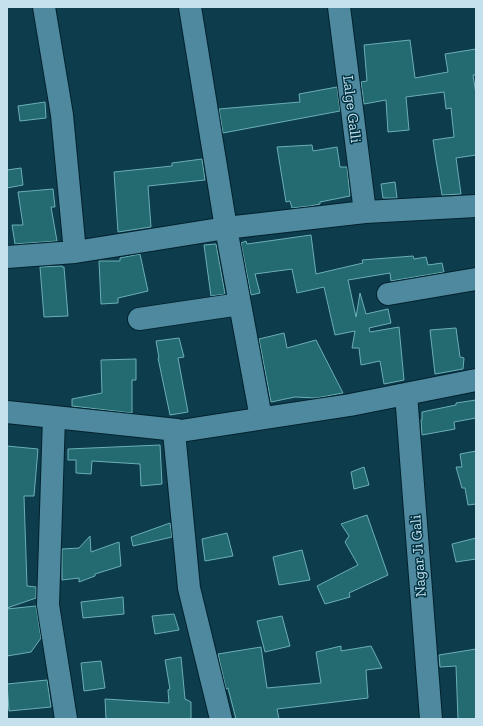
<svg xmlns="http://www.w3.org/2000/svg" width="483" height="726" font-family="'Zilla Slab',serif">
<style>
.building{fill:#246a71;stroke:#6bafb6}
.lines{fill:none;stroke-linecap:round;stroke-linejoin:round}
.minor-casing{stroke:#02222c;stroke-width:24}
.minor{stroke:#4f899f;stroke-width:22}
.labels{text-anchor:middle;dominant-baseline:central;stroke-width:3;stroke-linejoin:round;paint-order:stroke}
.street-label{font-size:15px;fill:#c4e1ed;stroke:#003241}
</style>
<rect width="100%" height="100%" fill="#0d3c4c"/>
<path class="building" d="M 410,40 L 415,78 L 448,72 L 445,54 L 476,49 L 476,75 L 473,75 L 476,94 L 476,155 L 456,158 L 461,194 L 442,195 L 436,160 L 433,140 L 454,137 L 451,108 L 446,109 L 444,92 L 406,97 L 409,130 L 388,132 L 386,100 L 364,104 L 361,82 L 367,81 L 364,45 Z
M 337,87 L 340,111 L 223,133 L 219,109 L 300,102 L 299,94 Z
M 45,102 L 46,118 L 20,121 L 18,106 Z
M 312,145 L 313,151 L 337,147 L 340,167 L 347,167 L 350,196 L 320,202 L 320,204 L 310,206 L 292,208 L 290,201 L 286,202 L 277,147 Z
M 202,159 L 205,180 L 148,186 L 151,227 L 118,232 L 114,172 L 172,166 L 172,163 Z
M 21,168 L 23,185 L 7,188 L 7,170 Z
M 395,182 L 397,198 L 383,198 L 381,184 Z
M 53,189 L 55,207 L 51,207 L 57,241 L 15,244 L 12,225 L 23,225 L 18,192 Z
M 311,235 L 316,274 L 363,263 L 362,260 L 413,256 L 414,259 L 426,257 L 428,265 L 442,263 L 444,272 L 391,281 L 390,273 L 348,280 L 356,317 L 360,293 L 366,314 L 388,309 L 391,323 L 369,328 L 370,332 L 399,327 L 404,380 L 384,384 L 380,361 L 361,365 L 359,348 L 352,348 L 355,331 L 335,335 L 324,287 L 297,293 L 292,269 L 255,274 L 260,293 L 251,295 L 241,243 L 246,241 L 247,244 Z
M 216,244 L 225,294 L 211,296 L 204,245 Z
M 140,254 L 148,291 L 118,298 L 118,303 L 101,304 L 99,261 L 120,261 L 120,258 Z
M 62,266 L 62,267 L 64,267 L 68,316 L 44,317 L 40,267 Z
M 456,328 L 460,357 L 464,358 L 463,369 L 435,374 L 430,330 Z
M 284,333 L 287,348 L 316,340 L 343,393 L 316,398 L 295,397 L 271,402 L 259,339 Z
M 179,338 L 184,357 L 178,358 L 188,412 L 170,415 L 158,358 L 159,358 L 156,341 Z
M 136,359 L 136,380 L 132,380 L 132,413 L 72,406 L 72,399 L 102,393 L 101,360 Z
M 476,400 L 476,418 L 454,422 L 455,429 L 422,435 L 421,420 L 422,420 L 422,412 L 456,405 L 456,403 Z
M 160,445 L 162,484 L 141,486 L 140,464 L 92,461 L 91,474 L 76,473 L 76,460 L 68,460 L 68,449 Z
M 7,446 L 38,449 L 34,496 L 24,496 L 27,586 L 36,587 L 36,598 L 7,608 Z
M 476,451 L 476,504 L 468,505 L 465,488 L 462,488 L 456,467 L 462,467 L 460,454 Z
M 364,467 L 369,485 L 354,489 L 351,472 Z
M 367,515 L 388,575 L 349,593 L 350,597 L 325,604 L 317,586 L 358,565 L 345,542 L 349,536 L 341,524 Z
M 170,523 L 172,537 L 133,546 L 131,537 Z
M 227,533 L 233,556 L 205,561 L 202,539 Z
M 90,536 L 91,552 L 119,542 L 121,566 L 95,574 L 95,576 L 79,582 L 79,578 L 62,580 L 62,549 L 79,548 Z
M 476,538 L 476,559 L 456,562 L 452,544 Z
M 302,550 L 310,580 L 279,585 L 273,557 Z
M 123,597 L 124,614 L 83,618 L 81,602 Z
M 36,606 L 41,638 L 31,652 L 7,656 L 7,609 Z
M 174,614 L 179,630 L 155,634 L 152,616 Z
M 282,616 L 290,646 L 265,652 L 257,621 Z
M 341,646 L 341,651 L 371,646 L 382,668 L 366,670 L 368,698 L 277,709 L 279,719 L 236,719 L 228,688 L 226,689 L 218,654 L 261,647 L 267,688 L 321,683 L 316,652 Z
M 476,649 L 476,719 L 458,719 L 456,666 L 440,667 L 439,655 Z
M 181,657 L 185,699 L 191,702 L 191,719 L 106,719 L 105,699 L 169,703 L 168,690 L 170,689 L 165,660 Z
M 101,661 L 105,688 L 84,691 L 81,663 Z
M 47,680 L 51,707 L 9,711 L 7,684 Z"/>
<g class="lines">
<defs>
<path id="minor" d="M 44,7 L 62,115 L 75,252
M 190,7 L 226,228 L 261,418
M 339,7 L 365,212
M 7,257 L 75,252 L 226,228 L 365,212 L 476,206
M 388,294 L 476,279
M 139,319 L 240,304
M 406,394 L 431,719
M 7,412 L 177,430 L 174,432 L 350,405 L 476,380
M 54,417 L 48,605 L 66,719
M 174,432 L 189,588 L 221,719"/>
</defs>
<use href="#minor" class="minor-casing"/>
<use href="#minor" class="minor"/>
</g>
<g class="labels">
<g class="street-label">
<text transform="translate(352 109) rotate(83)">Lalge Galli</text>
<text transform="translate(418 556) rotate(-94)">Nagar Ji Gali</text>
</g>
</g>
<rect width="483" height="726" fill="none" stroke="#c4e1ed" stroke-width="16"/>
</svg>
